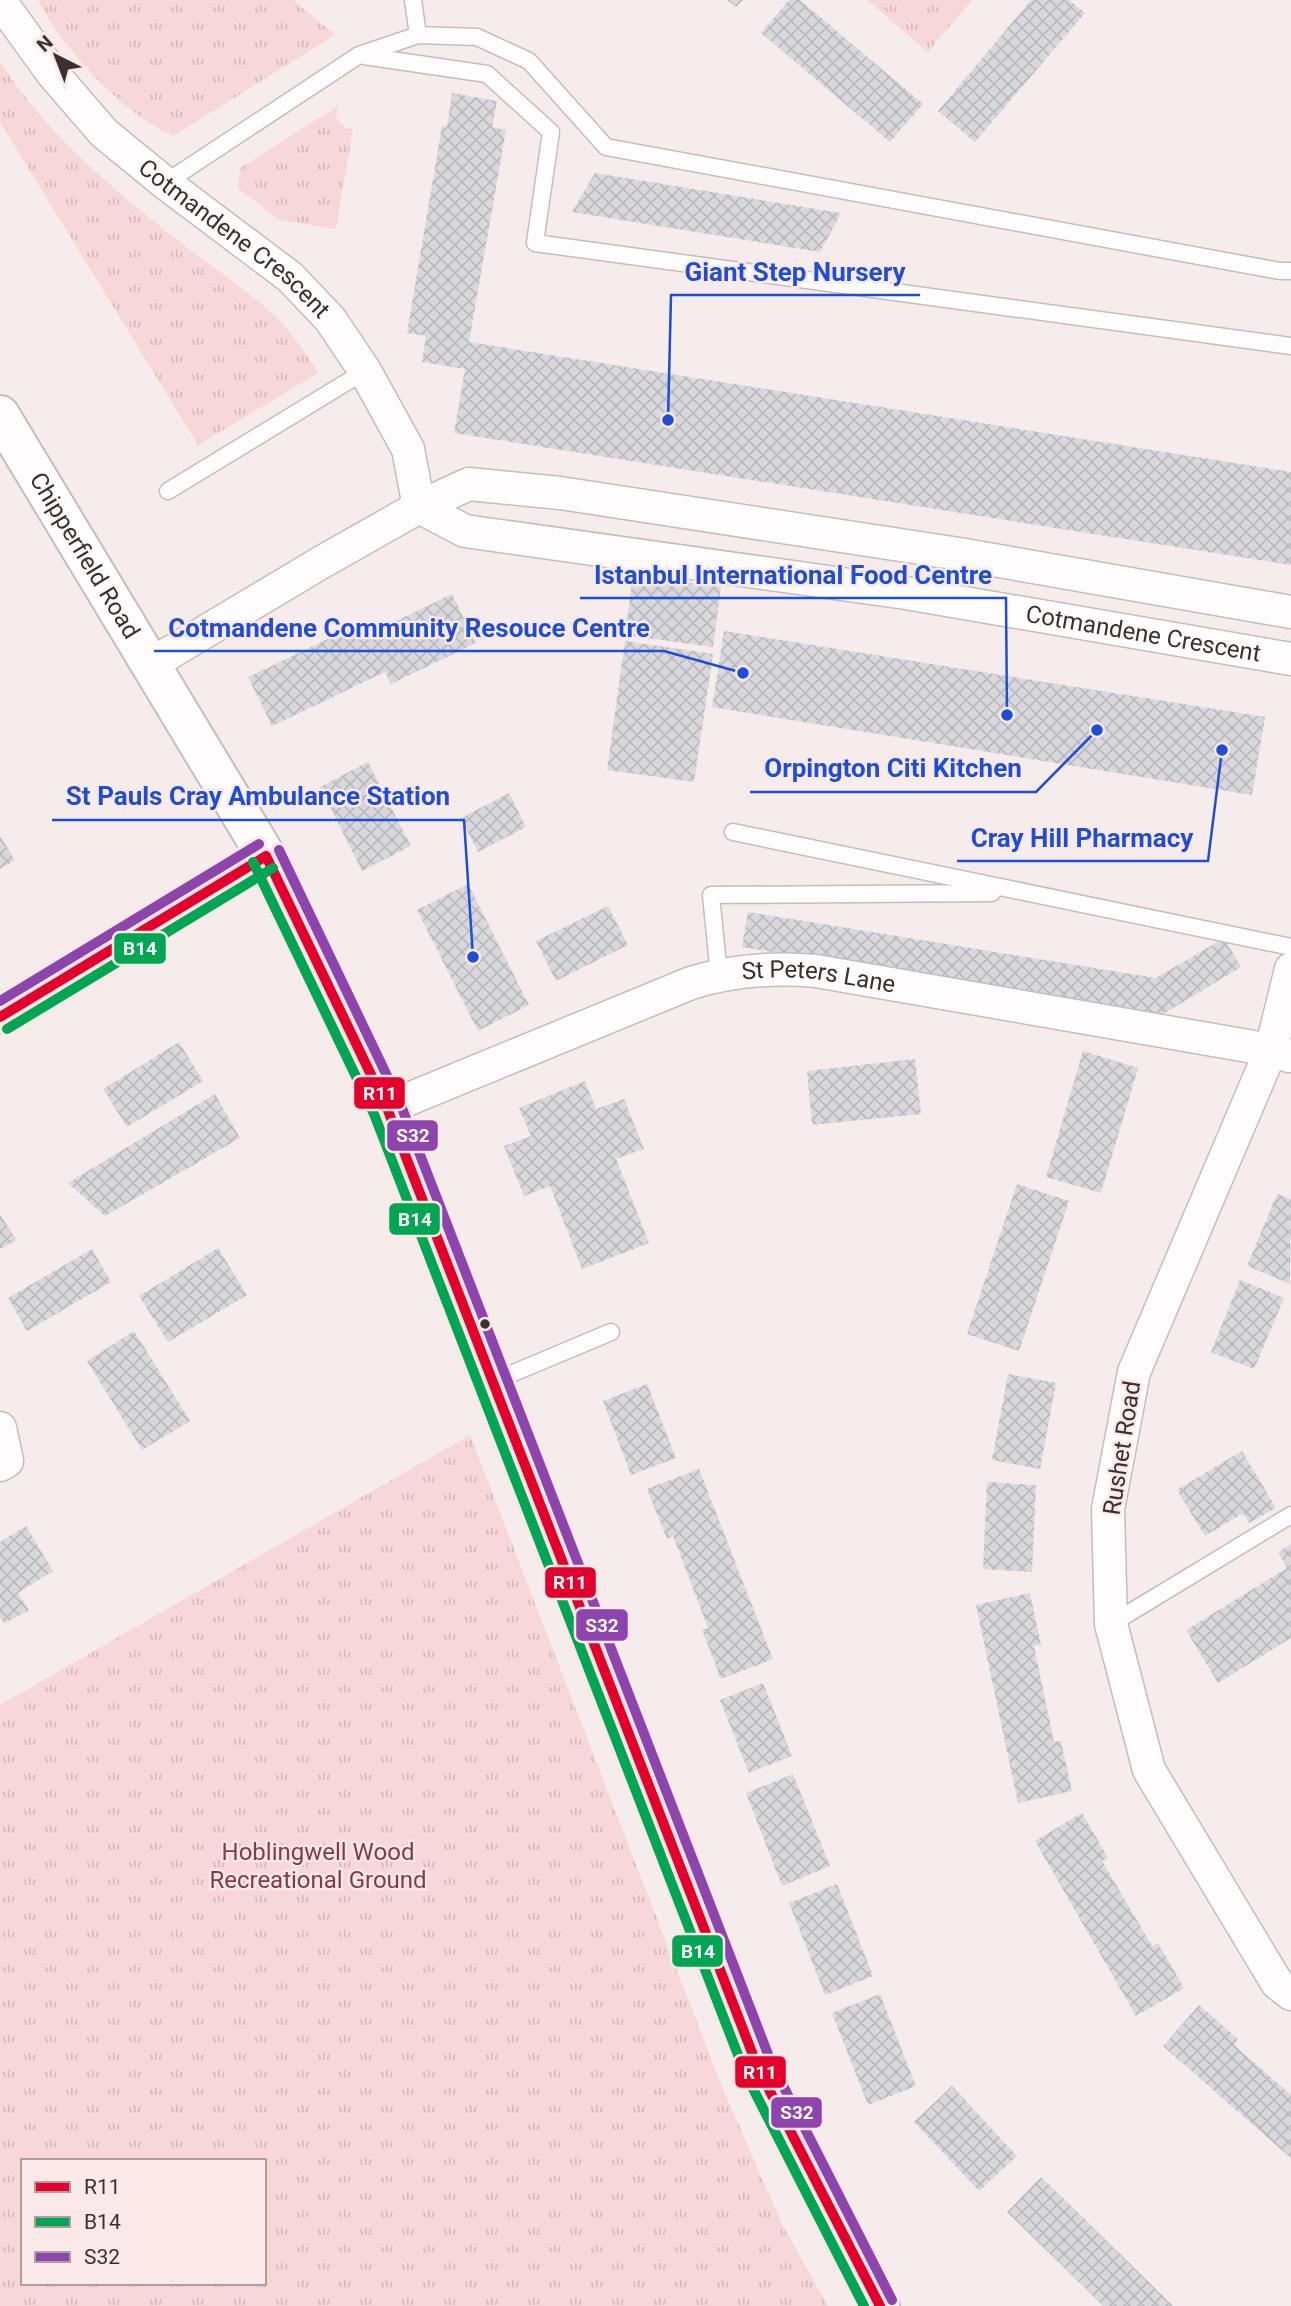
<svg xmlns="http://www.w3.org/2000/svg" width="1291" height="2306" font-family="Roboto,sans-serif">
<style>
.grass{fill:url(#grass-tufts);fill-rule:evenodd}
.building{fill:url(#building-cross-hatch)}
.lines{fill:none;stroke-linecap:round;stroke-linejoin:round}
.service-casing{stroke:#c7bcbc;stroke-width:19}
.minor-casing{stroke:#c7bcbc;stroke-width:35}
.tertiary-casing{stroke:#c7bcbc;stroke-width:42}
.service{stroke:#fefcfc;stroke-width:16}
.minor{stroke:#fefcfc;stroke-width:32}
.tertiary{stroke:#fefcfc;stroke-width:38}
.bus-1-casing{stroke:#fbe8e8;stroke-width:16}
.bus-2-casing{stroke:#fbe8e8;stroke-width:16}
.bus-3-casing{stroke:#fbe8e8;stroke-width:16}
.bus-1{stroke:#e4002b;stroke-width:10}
.bus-2{stroke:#00a651;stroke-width:10}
.bus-3{stroke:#8e44ad;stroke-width:10}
.bus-dot{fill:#3b2f2f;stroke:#fbe8e8;stroke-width:2.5}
.labels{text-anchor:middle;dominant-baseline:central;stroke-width:5;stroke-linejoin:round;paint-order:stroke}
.street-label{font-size:24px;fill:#3b2f2f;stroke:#fbe8e8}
.park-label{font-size:24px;fill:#873a43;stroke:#fbe8e8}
.leader{fill:none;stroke:#1d4ed8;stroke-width:2.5}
.callout-dot{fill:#1d4ed8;stroke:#fbe8e8;stroke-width:2.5}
.callout-label{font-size:26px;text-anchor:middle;font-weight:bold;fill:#1d4ed8;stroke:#fbe8e8;stroke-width:5;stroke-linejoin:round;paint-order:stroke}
.line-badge{stroke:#fbe8e8;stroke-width:2.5}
.badge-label{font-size:19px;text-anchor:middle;font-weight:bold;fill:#fff}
</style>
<defs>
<pattern id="grass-tufts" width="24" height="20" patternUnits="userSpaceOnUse" patternTransform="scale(1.75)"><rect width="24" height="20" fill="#f8d7d8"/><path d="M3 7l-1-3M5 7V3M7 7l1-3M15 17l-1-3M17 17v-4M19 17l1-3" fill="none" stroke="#d6b9ba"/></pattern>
<pattern id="building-cross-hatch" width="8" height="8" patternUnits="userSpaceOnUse" patternTransform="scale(1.75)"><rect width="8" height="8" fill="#d9d8dd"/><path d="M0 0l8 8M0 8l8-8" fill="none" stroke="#bbbabe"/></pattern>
</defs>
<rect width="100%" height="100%" fill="#f7ecec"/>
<path class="grass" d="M 38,0 L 293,0 L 335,35 L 173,136 C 121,112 64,50 38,0 Z
M 867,0 L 972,0 L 928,52 Z
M 0,62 C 50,139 121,196 193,252 C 216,270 242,287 265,307 C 287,326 303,348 318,373 L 198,445 L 0,122 Z
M 338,106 L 336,118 L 345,128 L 353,129 L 336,229 L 279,220 L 238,188 L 240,168 Z
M 470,1435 L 720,2082 L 782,2224 L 828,2306 L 0,2306 L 0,1705 ZM 23,2161 L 264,2161 L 264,2283 L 23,2283 Z"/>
<path class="building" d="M 727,0 L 743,0 L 736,7 Z
M 789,0 L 800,0 L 923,104 L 890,142 L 761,33 Z
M 1031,0 L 1069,0 L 1085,13 L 975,142 L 938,111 Z
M 452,93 L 497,101 L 492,127 L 506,130 L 469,342 L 1291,472 L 1291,565 L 454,433 L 465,369 L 422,362 L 426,336 L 407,333 L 442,126 L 447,127 Z
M 595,173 L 841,213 L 820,252 L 572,212 Z
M 633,575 L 721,587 L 713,647 L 625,635 Z
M 452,594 L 476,643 L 391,684 L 385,672 L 272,726 L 248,677 L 361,623 L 367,635 Z
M 724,631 L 1265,717 L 1252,795 L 712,707 Z
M 625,641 L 713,654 L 694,782 L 607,770 Z
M 368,762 L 411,846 L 362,871 L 320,787 Z
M 509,793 L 526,827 L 478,852 L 461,818 Z
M 0,836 L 15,860 L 0,869 Z
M 468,884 L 529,1005 L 478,1031 L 417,910 Z
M 608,906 L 628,945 L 556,981 L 536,941 Z
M 748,912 L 1156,978 L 1224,938 L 1241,967 L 1160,1016 L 742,947 Z
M 179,1042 L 203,1081 L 127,1127 L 103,1089 Z
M 1083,1051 L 1138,1068 L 1101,1193 L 1046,1177 Z
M 915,1059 L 921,1114 L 812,1125 L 807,1071 Z
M 585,1081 L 596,1109 L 624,1099 L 644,1149 L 616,1159 L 649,1243 L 582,1269 L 550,1186 L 524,1196 L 504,1146 L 531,1136 L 519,1108 Z
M 215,1094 L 240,1138 L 105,1216 L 68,1183 Z
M 1017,1184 L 1069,1201 L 1019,1351 L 967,1334 Z
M 1277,1194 L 1291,1199 L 1290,1284 L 1247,1266 Z
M 0,1215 L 17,1240 L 0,1249 Z
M 218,1248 L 247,1295 L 168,1342 L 139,1296 Z
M 92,1249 L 111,1282 L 27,1331 L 8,1298 Z
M 1240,1280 L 1284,1298 L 1254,1369 L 1211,1352 Z
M 134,1331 L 190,1421 L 142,1450 L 87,1361 Z
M 1008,1374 L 1056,1383 L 1040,1469 L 992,1460 Z
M 647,1384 L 676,1458 L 631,1475 L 603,1401 Z
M 1242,1451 L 1276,1508 L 1249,1523 L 1243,1513 L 1205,1536 L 1177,1490 Z
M 699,1469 L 773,1659 L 721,1679 L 702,1630 L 708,1628 L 673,1536 L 667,1539 L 647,1489 Z
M 987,1482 L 1036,1485 L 1032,1572 L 983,1569 Z
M 26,1526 L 53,1571 L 18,1593 L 29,1610 L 4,1624 L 0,1617 L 0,1542 Z
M 1291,1544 L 1291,1638 L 1218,1683 L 1186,1630 L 1287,1568 L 1278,1552 Z
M 1030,1593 L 1041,1645 L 1034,1646 L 1054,1742 L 1061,1741 L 1072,1791 L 1018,1803 L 976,1605 Z
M 763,1683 L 792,1756 L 749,1773 L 720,1700 Z
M 793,1774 L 830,1866 L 782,1886 L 746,1793 Z
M 1082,1813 L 1108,1858 L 1102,1861 L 1152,1946 L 1158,1943 L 1184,1988 L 1136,2016 L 1035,1841 Z
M 837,1884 L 873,1976 L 825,1995 L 789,1903 Z
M 880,1994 L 916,2086 L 868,2105 L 832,2013 Z
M 1199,2005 L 1238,2039 L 1234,2045 L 1291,2095 L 1291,2158 L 1163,2046 Z
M 952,2086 L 1017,2156 L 979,2191 L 914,2122 Z
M 1041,2177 L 1068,2203 L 1173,2306 L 1103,2306 L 1087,2290 L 1007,2212 Z"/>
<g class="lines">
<defs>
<path id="service" d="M 413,0 L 418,35
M 364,56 L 487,74 L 551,132 L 535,243 L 1291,346
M 165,183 L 359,55 L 418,35 L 477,37 L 529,61 L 606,147 L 1280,271 L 1291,271
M 168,491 L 365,371
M 733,832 L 1291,947
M 719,975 L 711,895 L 992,893
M 492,1382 L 611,1332
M 1111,1624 L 1291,1515"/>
<g id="minor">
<path id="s1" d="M 0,1 L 53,74 L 104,133 L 165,183 L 290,277 L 330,319 L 365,371 L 408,449 L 419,507 L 322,562 L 151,664"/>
<path id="s2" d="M 419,507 L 465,531 L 906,593 L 1291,659"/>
<path d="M 419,507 L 469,484 L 560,493 L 959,554 L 1291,612"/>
<path d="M 1291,969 L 1271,1050 L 1134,1372 L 1108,1509 L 1111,1624 L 1149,1770 L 1277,1983 L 1291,1994"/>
<path d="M 0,1017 L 266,856"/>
<path id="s3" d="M 387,1108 L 691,983 C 733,970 772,967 816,971 L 1271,1050 L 1289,1056"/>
<path d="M 0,1428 L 7,1461 L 0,1465"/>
</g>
<g id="tertiary">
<path id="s4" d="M 0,415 L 266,856 L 387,1108 L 758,2068 L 880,2306"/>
</g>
</defs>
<use href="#service" class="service-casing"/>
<use href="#minor" class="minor-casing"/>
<use href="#tertiary" class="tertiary-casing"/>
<use href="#service" class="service"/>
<use href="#minor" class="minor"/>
<use href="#tertiary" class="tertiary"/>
<defs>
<path id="bus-1" d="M 266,856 L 387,1108 L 758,2068 L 880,2306
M 0,1017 L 266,856"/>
<path id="bus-2" d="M 253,862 L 374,1114 L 745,2073 L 864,2306
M 7,1029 L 273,868"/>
<path id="bus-3" d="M 279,850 L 400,1103 L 771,2062 L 892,2300
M 0,1001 L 259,844"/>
</defs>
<use href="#bus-1" class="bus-1-casing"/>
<use href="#bus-2" class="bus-2-casing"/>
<use href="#bus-3" class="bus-3-casing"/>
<use href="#bus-1" class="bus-1"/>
<use href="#bus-2" class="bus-2"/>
<use href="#bus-3" class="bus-3"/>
</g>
<circle class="bus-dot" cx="485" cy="1324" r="6"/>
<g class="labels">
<g class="street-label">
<text stroke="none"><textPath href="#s1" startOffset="336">Cotmandene Crescent</textPath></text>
<text stroke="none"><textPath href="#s4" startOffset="164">Chipperfield Road</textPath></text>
<text stroke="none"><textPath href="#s2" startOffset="738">Cotmandene Crescent</textPath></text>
<text stroke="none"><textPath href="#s3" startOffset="458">St Peters Lane</textPath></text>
<text transform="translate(1122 1448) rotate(-81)">Rushet Road</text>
</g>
<g class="park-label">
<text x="318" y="1852">Hoblingwell Wood<tspan x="318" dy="28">Recreational Ground</tspan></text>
</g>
</g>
<path class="leader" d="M668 420L671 295H920M1007 715L1006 598H580M743 673L664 651H154M1097 730L1036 792H750M473 957L464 820H52M1222 750L1208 861H957"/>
<g class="callout-dot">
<circle cx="668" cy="420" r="7"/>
<circle cx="1007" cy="715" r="7"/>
<circle cx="743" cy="673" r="7"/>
<circle cx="1097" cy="730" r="7"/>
<circle cx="473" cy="957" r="7"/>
<circle cx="1222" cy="750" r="7"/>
</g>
<g class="callout-label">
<text x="795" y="281">Giant Step Nursery</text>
<text x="793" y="584">Istanbul International Food Centre</text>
<text x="409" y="637">Cotmandene Community Resouce Centre</text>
<text x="893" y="777">Orpington Citi Kitchen</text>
<text x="258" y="805">St Pauls Cray Ambulance Station</text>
<text x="1082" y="847">Cray Hill Pharmacy</text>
</g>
<g class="line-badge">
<rect x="113" y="932" width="54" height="33" rx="7" fill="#00a651"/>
<rect x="353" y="1076" width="53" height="34" rx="7" fill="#e4002b"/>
<rect x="386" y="1119" width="53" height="33" rx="7" fill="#8e44ad"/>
<rect x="388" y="1202" width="53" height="34" rx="7" fill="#00a651"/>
<rect x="544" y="1566" width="53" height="33" rx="7" fill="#e4002b"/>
<rect x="575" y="1608" width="54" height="34" rx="7" fill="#8e44ad"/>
<rect x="671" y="1934" width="53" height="34" rx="7" fill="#00a651"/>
<rect x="734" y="2055" width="53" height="34" rx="7" fill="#e4002b"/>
<rect x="770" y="2096" width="53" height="33" rx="7" fill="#8e44ad"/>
</g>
<g class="badge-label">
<text x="140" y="955">B14</text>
<text x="380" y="1100">R11</text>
<text x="413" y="1142">S32</text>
<text x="415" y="1226">B14</text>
<text x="570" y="1589">R11</text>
<text x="602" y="1632">S32</text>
<text x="698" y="1958">B14</text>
<text x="760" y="2079">R11</text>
<text x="797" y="2119">S32</text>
</g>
<rect x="21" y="2159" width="245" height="126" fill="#fbe8e8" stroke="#ae9e9e" stroke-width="2"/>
<rect x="35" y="2182" width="35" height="10" fill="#e4002b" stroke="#ae9e9e" stroke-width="2"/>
<text x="84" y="2194" font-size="21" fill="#3b2f2f">R11</text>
<rect x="35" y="2217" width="35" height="10" fill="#00a651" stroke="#ae9e9e" stroke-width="2"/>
<text x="84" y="2229" font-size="21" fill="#3b2f2f">B14</text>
<rect x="35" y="2252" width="35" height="10" fill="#8e44ad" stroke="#ae9e9e" stroke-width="2"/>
<text x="84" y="2264" font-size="21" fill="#3b2f2f">S32</text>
<g transform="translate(56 56) rotate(318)" stroke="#fbe8e8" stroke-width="5" paint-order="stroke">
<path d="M0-5L12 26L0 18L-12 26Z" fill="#3b2f2f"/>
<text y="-10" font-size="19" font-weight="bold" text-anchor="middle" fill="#3b2f2f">N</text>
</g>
</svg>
